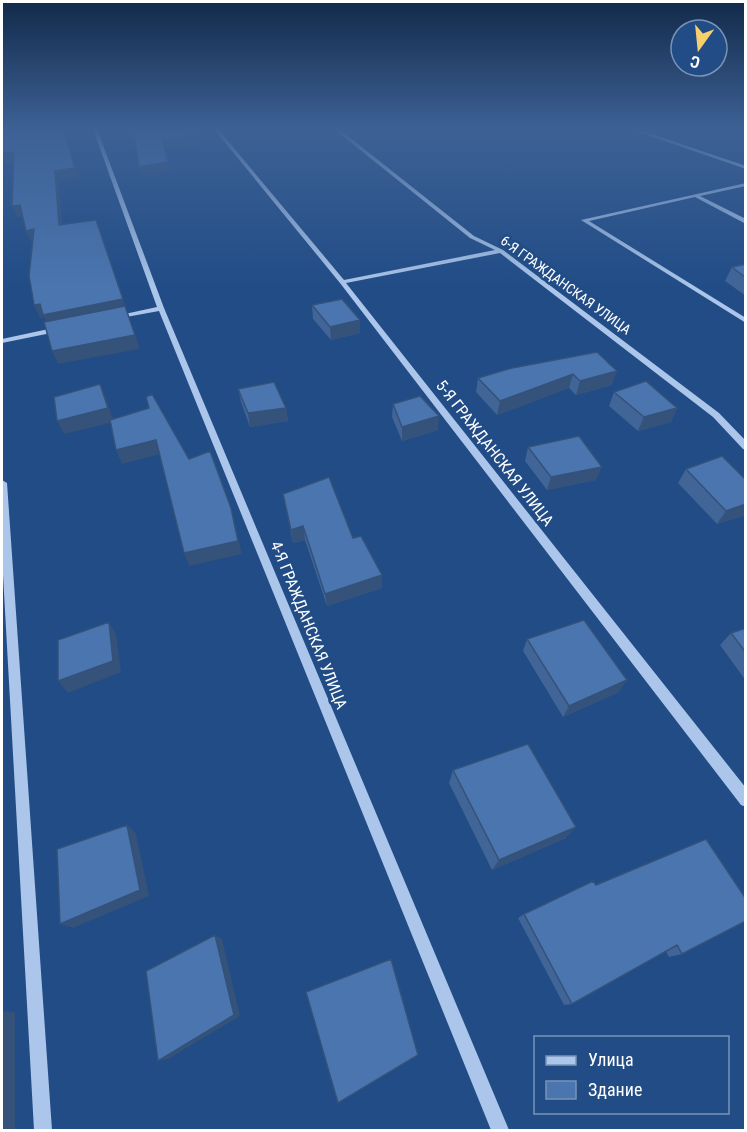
<svg xmlns="http://www.w3.org/2000/svg" width="747" height="1132" font-family="'Roboto Condensed',sans-serif">
<style>
.lines{fill:none;stroke-linecap:round;stroke-linejoin:round}
.minor{fill:#abc6ea;fill-rule:evenodd}
.wall{fill:#406596}
.shaded-wall{fill:#34527a}
.building{fill:#4a75af;stroke:#34527a;stroke-width:1.5}
.labels{text-anchor:middle;dominant-baseline:central;stroke-width:5;stroke-linejoin:round;paint-order:stroke}
.far-street-label{font-size:14px;fill:#fff;stroke:#214c86}
.street-label{font-size:16px;fill:#fff;stroke:#214c86}
</style>
<rect width="100%" height="100%" fill="#214c86"/>
<g class="lines">
<path class="minor" d="M 93,129 L 97,129 L 164,308 L 509,1130 L 491,1130 L 159,311 L 115,319 L 111,317 L 157,307 Z
M 214,129 L 218,129 L 344,280 L 495,250 L 470,238 L 334,129 L 339,129 L 474,236 L 503,250 L 719,413 L 746,441 L 746,450 L 743,449 L 713,417 L 500,253 L 346,283 L 746,788 L 746,807 L 741,805 L 340,283 Z
M 630,129 L 637,129 L 746,166 L 746,169 Z
M 746,183 L 746,186 L 700,196 L 746,219 L 746,224 L 695,197 L 589,221 L 746,318 L 746,323 L 581,220 Z
M 58,327 L 62,329 L 61,331 L 2,343 L 2,339 Z
M 2,480 L 7,483 L 52,1130 L 34,1130 L 2,557 Z"/>
</g>
<path class="wall" d="M 746,264 L 746,296 L 725,281 L 732,267 Z
M 312,305 L 360,320 L 360,333 L 331,340 L 313,319 Z
M 597,352 L 612,385 L 576,395 L 569,388 L 497,415 L 476,392 L 478,378 Z
M 238,389 L 286,408 L 288,421 L 250,427 L 241,402 Z
M 614,392 L 677,408 L 671,422 L 638,431 L 609,406 Z
M 393,404 L 438,430 L 402,441 L 392,417 Z
M 528,447 L 596,480 L 547,490 L 525,461 Z
M 686,469 L 746,480 L 746,515 L 717,524 L 678,483 Z
M 283,494 L 353,538 L 382,575 L 382,588 L 327,606 L 305,540 L 293,543 Z
M 746,628 L 746,681 L 720,645 L 731,633 Z
M 527,639 L 619,692 L 563,717 L 523,651 Z
M 453,770 L 566,838 L 492,870 L 449,783 Z
M 706,839 L 682,954 L 669,957 L 666,951 L 572,1004 L 564,1005 L 518,918 L 524,914 Z"/>
<path class="shaded-wall" d="M 64,129 L 79,178 L 59,181 L 63,236 L 59,225 L 55,171 Z
M 199,135 L 200,144 L 164,149 L 162,140 Z
M 14,152 L 18,162 L 2,164 L 2,153 Z
M 168,162 L 170,171 L 142,176 L 139,167 Z
M 20,205 L 25,216 L 17,217 L 12,206 Z
M 34,229 L 39,241 L 31,242 L 26,231 Z
M 123,299 L 127,311 L 48,327 L 44,317 L 40,318 L 34,305 Z
M 360,320 L 360,333 L 331,340 L 330,327 Z
M 135,335 L 140,349 L 58,364 L 52,351 Z
M 617,371 L 612,385 L 576,395 L 580,381 Z
M 573,374 L 569,388 L 497,415 L 500,401 Z
M 100,384 L 106,398 L 114,422 L 64,434 L 57,421 Z
M 286,408 L 288,421 L 250,427 L 248,413 Z
M 677,408 L 671,422 L 638,431 L 644,417 Z
M 439,416 L 438,430 L 402,441 L 402,427 Z
M 156,440 L 161,454 L 122,464 L 116,450 Z
M 602,467 L 596,480 L 547,490 L 551,477 Z
M 746,504 L 746,515 L 717,524 L 726,511 Z
M 231,508 L 242,554 L 189,566 L 184,553 Z
M 303,526 L 305,540 L 293,543 L 291,530 Z
M 382,575 L 382,588 L 327,606 L 325,594 Z
M 109,622 L 116,634 L 121,672 L 68,693 L 58,681 Z
M 627,680 L 619,692 L 563,717 L 569,706 Z
M 127,825 L 136,833 L 149,896 L 73,928 L 60,924 Z
M 576,827 L 566,838 L 492,870 L 499,860 Z
M 215,935 L 222,939 L 240,1016 L 168,1059 L 158,1061 Z
M 2,1011 L 15,1012 L 15,1131 L 2,1131 Z"/>
<path class="building" d="M 2,129 L 64,129 L 75,168 L 55,171 L 59,225 L 96,220 L 123,299 L 43,315 L 40,304 L 34,305 L 29,276 L 34,229 L 26,231 L 20,205 L 12,206 L 14,152 L 2,153 Z
M 133,129 L 194,129 L 199,135 L 162,140 L 168,162 L 139,167 Z
M 746,264 L 746,278 L 732,267 Z
M 342,299 L 360,320 L 330,327 L 312,305 Z
M 125,306 L 135,335 L 52,351 L 44,322 Z
M 597,352 L 617,371 L 580,381 L 573,374 L 500,401 L 478,378 L 512,368 Z
M 646,381 L 677,408 L 644,417 L 614,392 Z
M 274,382 L 286,408 L 248,413 L 238,389 Z
M 100,384 L 108,408 L 57,421 L 54,397 Z
M 152,394 L 189,459 L 210,451 L 231,508 L 238,541 L 184,553 L 156,440 L 116,450 L 110,420 L 149,408 L 146,397 Z
M 420,396 L 439,416 L 402,427 L 393,404 Z
M 579,436 L 602,467 L 551,477 L 528,447 Z
M 722,456 L 746,480 L 746,504 L 726,511 L 686,469 Z
M 329,477 L 353,538 L 361,536 L 382,575 L 325,594 L 303,526 L 291,530 L 283,494 Z
M 584,620 L 627,680 L 569,706 L 527,639 Z
M 109,622 L 113,661 L 58,681 L 58,640 Z
M 746,628 L 746,653 L 731,633 Z
M 528,744 L 576,827 L 499,860 L 453,770 Z
M 127,825 L 140,890 L 60,924 L 57,849 Z
M 706,839 L 746,899 L 746,921 L 682,954 L 677,945 L 572,1004 L 524,914 L 593,881 L 596,885 Z
M 215,935 L 234,1015 L 158,1061 L 146,971 Z
M 391,959 L 418,1055 L 338,1103 L 306,992 Z"/>
<linearGradient id="sky" x2="0" y2="1"><stop stop-color="#122a4a"/><stop offset="0.45" stop-color="#3d6195"/><stop offset="1" stop-color="#3d6195" stop-opacity="0"/></linearGradient>
<rect width="747" height="288" fill="url(#sky)"/>
<g class="labels">
<g class="far-street-label">
<text transform="translate(566 285) rotate(36)">6-Я ГРАЖДАНСКАЯ УЛИЦА</text>
</g>
<g class="street-label">
<text transform="translate(495 453) rotate(52)">5-Я ГРАЖДАНСКАЯ УЛИЦА</text>
<text transform="translate(309 625) rotate(68)">4-Я ГРАЖДАНСКАЯ УЛИЦА</text>
</g>
</g>
<rect width="747" height="1132" fill="none" stroke="#ffffff" stroke-width="6"/>
<rect x="534" y="1036" width="195" height="78" fill="#214c86" stroke="#7a94b6" stroke-width="1.5"/>
<rect x="546" y="1056" width="30" height="9" fill="#abc6ea" stroke="#7a94b6" stroke-width="1.5"/>
<text x="588" y="1066" font-size="18" fill="#ffffff">Улица</text>
<rect x="546" y="1081" width="30" height="18" fill="#4a75af" stroke="#7a94b6" stroke-width="1.5"/>
<text x="588" y="1096" font-size="18" fill="#ffffff">Здание</text>
<g transform="translate(699 48) rotate(195)"><circle r="28" fill="#214c86" stroke="#7a94b6" stroke-width="1.5"/>
<path d="M0-4.5L10 22L0 15L-10 22Z" fill="#f6d06c"/>
<text y="-9" font-size="16" font-weight="bold" text-anchor="middle" fill="#ffffff">С</text>
</g>
</svg>
